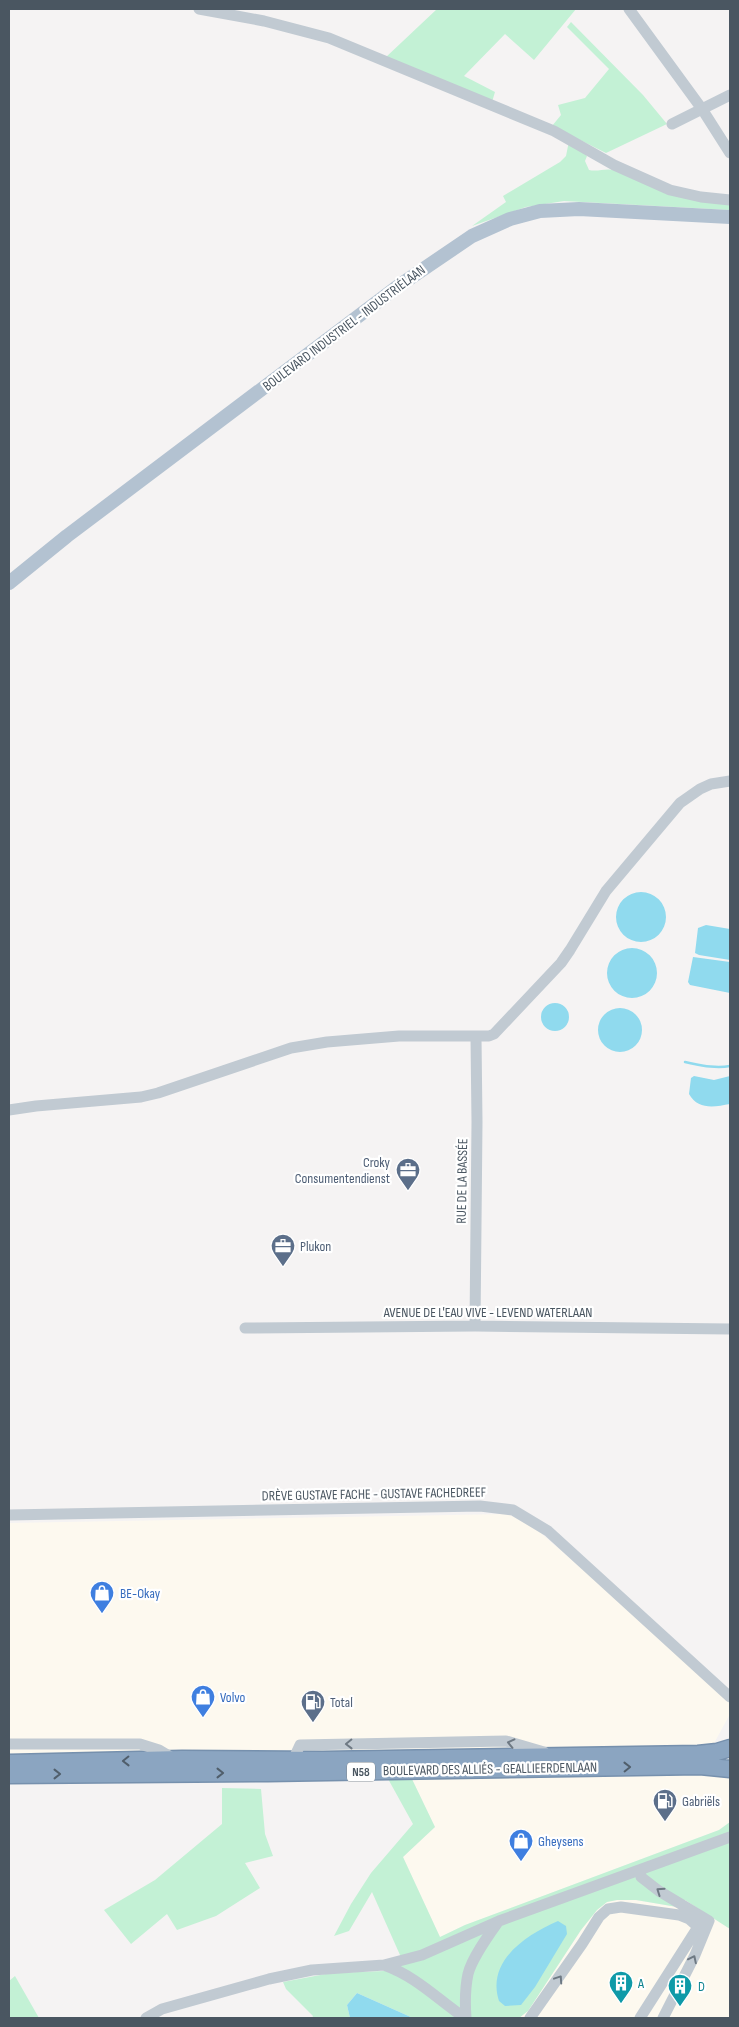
<svg xmlns="http://www.w3.org/2000/svg" width="739" height="2027" font-family="'Sofia Sans Condensed',sans-serif">
<style>
.commercial{fill:#fdf9ef}
.green{fill:#c3f1d5}
.water{fill:#90daee}
.lines{fill:none;stroke-linecap:round;stroke-linejoin:round}
.stream{stroke:#90daee;stroke-width:2.5}
.highway-casing{stroke:#7690ad;stroke-width:19}
.minor{stroke:#c1cad2;stroke-width:11}
.major{stroke:#b3c2d1;stroke-width:14}
.highway{stroke:#8ba5c1;stroke-width:16}
.oneway{stroke:#6e7983}
.oneway2{stroke:#505e6b}
.labels{text-anchor:middle;dominant-baseline:central;stroke-width:4.5;stroke-linejoin:round;paint-order:stroke}
.shield{fill:#fff;stroke:#808990;stroke-width:1}
.shield-label{font-size:12px;font-weight:bold;fill:#4a5661}
.street-label{font-size:14px;fill:#4a5661;stroke:#fff}
.service-label{font-size:14px;fill:#4e5e75;stroke:#fff;text-anchor:start}
.shop-label{font-size:14px;fill:#366cbe;stroke:#fff;text-anchor:start}
.culture-label{font-size:14px;fill:#0d838f;stroke:#fff;text-anchor:start}
</style>
<rect width="100%" height="100%" fill="#f5f3f3"/>
<path class="commercial" d="M 508,1514 L 536,1529 L 730,1697 L 730,1714 L 713,1745 L 263,1753 L 9,1754 L 9,1523 Z
M 714,1773 L 730,1777 L 730,1822 L 719,1830 L 465,1925 L 440,1937 L 403,1857 L 435,1827 L 411,1777 Z
M 617,1900 L 636,1900 L 677,1907 L 685,1900 L 730,1929 L 730,2018 L 519,2018 L 528,2011 L 581,1930 L 597,1910 L 607,1902 Z"/>
<path class="green" d="M 437,9 L 576,9 L 534,60 L 505,34 L 464,76 L 495,92 L 492,102 L 385,58 Z
M 571,22 L 643,95 L 667,124 L 606,153 L 552,126 L 561,115 L 558,105 L 585,98 L 609,69 L 567,27 Z
M 569,141 L 587,156 L 585,161 L 589,170 C 598,172 605,168 614,170 L 730,203 L 730,210 L 564,201 L 526,207 L 472,226 L 506,202 L 503,196 L 560,162 L 566,156 Z
M 387,1777 L 411,1777 L 435,1827 L 403,1857 L 440,1937 L 465,1925 L 719,1830 L 730,1822 L 730,1929 L 685,1900 L 677,1907 L 636,1900 L 617,1900 L 607,1902 L 597,1910 L 581,1930 L 528,2011 L 519,2018 L 413,2018 L 357,1993 L 347,2005 L 350,2018 L 312,2018 L 313,2016 L 286,1989 L 283,1982 L 331,1973 L 384,1971 L 404,1964 L 372,1892 L 349,1931 L 334,1936 L 351,1904 L 371,1873 L 413,1824 Z
M 222,1788 L 261,1789 L 265,1834 L 273,1856 L 245,1863 L 260,1888 L 216,1916 L 177,1930 L 167,1914 L 131,1944 L 104,1910 L 155,1880 L 222,1824 Z
M 15,1976 L 39,2018 L 9,2018 L 9,1981 Z"/>
<path class="water" d="M616 917a25 25 0 1 1 50 0a25 25 0 1 1-50 0Z
M 706,925 L 730,929 L 730,960 L 699,955 L 695,953 L 698,928 Z
M607 973a25 25 0 1 1 50 0a25 25 0 1 1-50 0Z
M 693,957 L 730,962 L 730,993 L 690,985 L 688,982 Z
M541 1017a14 14 0 1 1 28 0a14 14 0 1 1-28 0Z
M598 1030a22 22 0 1 1 44 0a22 22 0 1 1-44 0Z
M 694,1076 L 714,1080 L 730,1076 L 730,1104 C 714,1107 698,1110 689,1094 L 691,1078 Z
M 558,1921 L 566,1926 L 567,1934 L 535,1987 L 521,2005 L 505,2006 L 499,2001 C 486,1961 526,1935 558,1921 Z
M 357,1993 L 413,2018 L 350,2018 L 347,2005 Z"/>
<g class="lines">
<path class="stream" d="M 685,1062 C 700,1065 715,1069 730,1066"/>
<defs>
<path id="highway" d="M 9,1763 L 182,1759 L 323,1760 L 698,1754 L 717,1752 L 730,1748
M 9,1775 L 268,1773 L 700,1766 L 730,1769"/>
</defs>
<use href="#highway" class="highway-casing"/>
<path class="minor" d="M 199,9 L 264,21 L 329,38 L 554,131 L 614,165 L 670,190 L 701,197 L 730,200
M 629,9 L 702,109 L 730,153
M 672,124 L 730,95
M 9,1110 L 36,1106 L 141,1097 L 158,1093 L 291,1048 L 327,1042 L 399,1036 L 489,1036 L 494,1034 L 561,963 L 570,950 L 606,891 L 680,803 L 700,789 L 711,784 L 730,781
M 475,1326 L 477,1122 L 476,1037
M 245,1328 L 475,1326 L 730,1329
M 9,1515 L 480,1506 L 513,1510 L 548,1531 L 730,1697
M 9,1744 L 140,1744 L 159,1750 L 174,1759
M 293,1760 L 300,1745 L 506,1741 L 544,1752
M 640,1870 L 641,1877 L 659,1891 L 709,1921 L 695,1955 L 663,2018
M 384,1965 C 417,1977 436,1998 465,2018
M 146,2018 L 162,2009 L 269,1979 L 312,1970 L 384,1965 L 422,1955 L 499,1921 L 730,1837
M 466,2018 C 465,2004 465,1988 468,1974 C 472,1958 488,1936 498,1922
M 530,2018 L 582,1944 L 599,1917 L 608,1909 L 621,1907 L 679,1915 L 689,1919 L 698,1927 L 640,2018"/>
<path class="major" d="M 9,583 L 67,536 L 397,287 L 472,236 L 510,219 L 540,211 L 579,209 L 730,217"/>
<use href="#highway" class="highway"/>
</g>
<defs><path id="oneway-chevron" d="M-2-3.5L2.5 0L-2 3.5" fill="none" stroke-width="1.6" stroke-linecap="round" stroke-linejoin="round" transform="scale(1.25)"/></defs>
<g class="oneway">
<use href="#oneway-chevron" transform="translate(511 1743) rotate(-167)"/>
<use href="#oneway-chevron" transform="translate(349 1744) rotate(179)"/>
<use href="#oneway-chevron" transform="translate(660 1891) rotate(-145)"/>
<use href="#oneway-chevron" transform="translate(693 1959) rotate(-64)"/>
<use href="#oneway-chevron" transform="translate(559 1979) rotate(-56)"/>
</g>
<g class="oneway2">
<use href="#oneway-chevron" transform="translate(126 1761) rotate(179)"/>
<use href="#oneway-chevron" transform="translate(627 1767) rotate(-1)"/>
<use href="#oneway-chevron" transform="translate(220 1773)"/>
<use href="#oneway-chevron" transform="translate(57 1774)"/>
</g>
<defs>
<symbol id="office-pin" viewBox="-11 -11 22 30"><path d="M0 17L-7.5 6A9.5 9.5 0 1 1 7.5 6Z" fill="#5c6f8a" stroke="#fff"/><path d="M-6-3h4V-5.5h4V-3h4V5H-6ZM-1-4.5V-3h2v-1.5ZM-6 0V1H6V0Z" fill="#fff"/></symbol>
<symbol id="shop-pin" viewBox="-11 -11 22 30"><path d="M0 17L-7.5 6A9.5 9.5 0 1 1 7.5 6Z" fill="#3f7fe0" stroke="#fff"/><path d="M-5-2.5h2.3a2.7 3.5 0 0 1 5.4 0H5L5.5 6h-11ZM-1.5-2.5h3a1.5 2.3 0 0 0-3 0Z" fill="#fff"/></symbol>
<symbol id="fuel-pin" viewBox="-11 -11 22 30"><path d="M0 17L-7.5 6A9.5 9.5 0 1 1 7.5 6Z" fill="#5c6f8a" stroke="#fff"/><path d="M-5.5-6h7V0h2V4h1.3V-2.5L3-4.5l.8-.8L6-3V5H2.5V1h-1V6h-7ZM-4.2-4.7v3.2H.2V-4.7Z" fill="#fff"/></symbol>
<symbol id="building-pin" viewBox="-11 -11 22 30"><path d="M0 17L-7.5 6A9.5 9.5 0 1 1 7.5 6Z" fill="#0f9aa8" stroke="#fff"/><path d="M-4-6H4V6H1V3H-1V6H-4ZM-2.5-4.3h1.7v1.8h-1.7ZM.8-4.3h1.7v1.8H.8ZM-2.5-1h1.7V.8h-1.7ZM.8-1h1.7V.8H.8Z" fill="#fff"/></symbol>
</defs>
<g fill-rule="evenodd">
<use href="#office-pin" x="394" y="1156" width="28" height="38"/>
<use href="#office-pin" x="269" y="1232" width="28" height="38"/>
<use href="#shop-pin" x="88" y="1579" width="28" height="38"/>
<use href="#shop-pin" x="189" y="1683" width="28" height="38"/>
<use href="#fuel-pin" x="299" y="1688" width="28" height="38"/>
<use href="#fuel-pin" x="651" y="1787" width="28" height="38"/>
<use href="#shop-pin" x="507" y="1827" width="28" height="38"/>
<use href="#building-pin" x="607" y="1969" width="28" height="38"/>
<use href="#building-pin" x="666" y="1972" width="28" height="38"/>
</g>
<g class="labels">
<rect class="shield" x="347" y="1762.5" width="28" height="19" rx="4"/>
<g class="shield-label">
<text x="361" y="1772">N58</text>
</g>
<g class="street-label">
<text transform="translate(344 328) rotate(-37)">BOULEVARD INDUSTRIEL - INDUSTRIÉLAAN</text>
<text transform="translate(462 1181) rotate(-89)">RUE DE LA BASSÉE</text>
<text x="488" y="1312">AVENUE DE L'EAU VIVE - LEVEND WATERLAAN</text>
<text transform="translate(374 1494) rotate(-1)">DRÈVE GUSTAVE FACHE - GUSTAVE FACHEDREEF</text>
<text transform="translate(490 1769) rotate(-1)">BOULEVARD DES ALLIÉS - GEALLIEERDENLAAN</text>
</g>
<g class="service-label">
<text x="390" y="1162" text-anchor="end">Croky<tspan x="390" dy="16">Consumentendienst</tspan></text>
<text x="300" y="1246">Plukon</text>
<text x="330" y="1702">Total</text>
<text x="682" y="1801">Gabriëls</text>
</g>
<g class="shop-label">
<text x="120" y="1593">BE-Okay</text>
<text x="220" y="1697">Volvo</text>
<text x="538" y="1841">Gheysens</text>
</g>
<g class="culture-label">
<text x="638" y="1983">A</text>
<text x="698" y="1986">D</text>
</g>
</g>
<rect width="739" height="2027" fill="none" stroke="#4a5661" stroke-width="20"/>
</svg>
